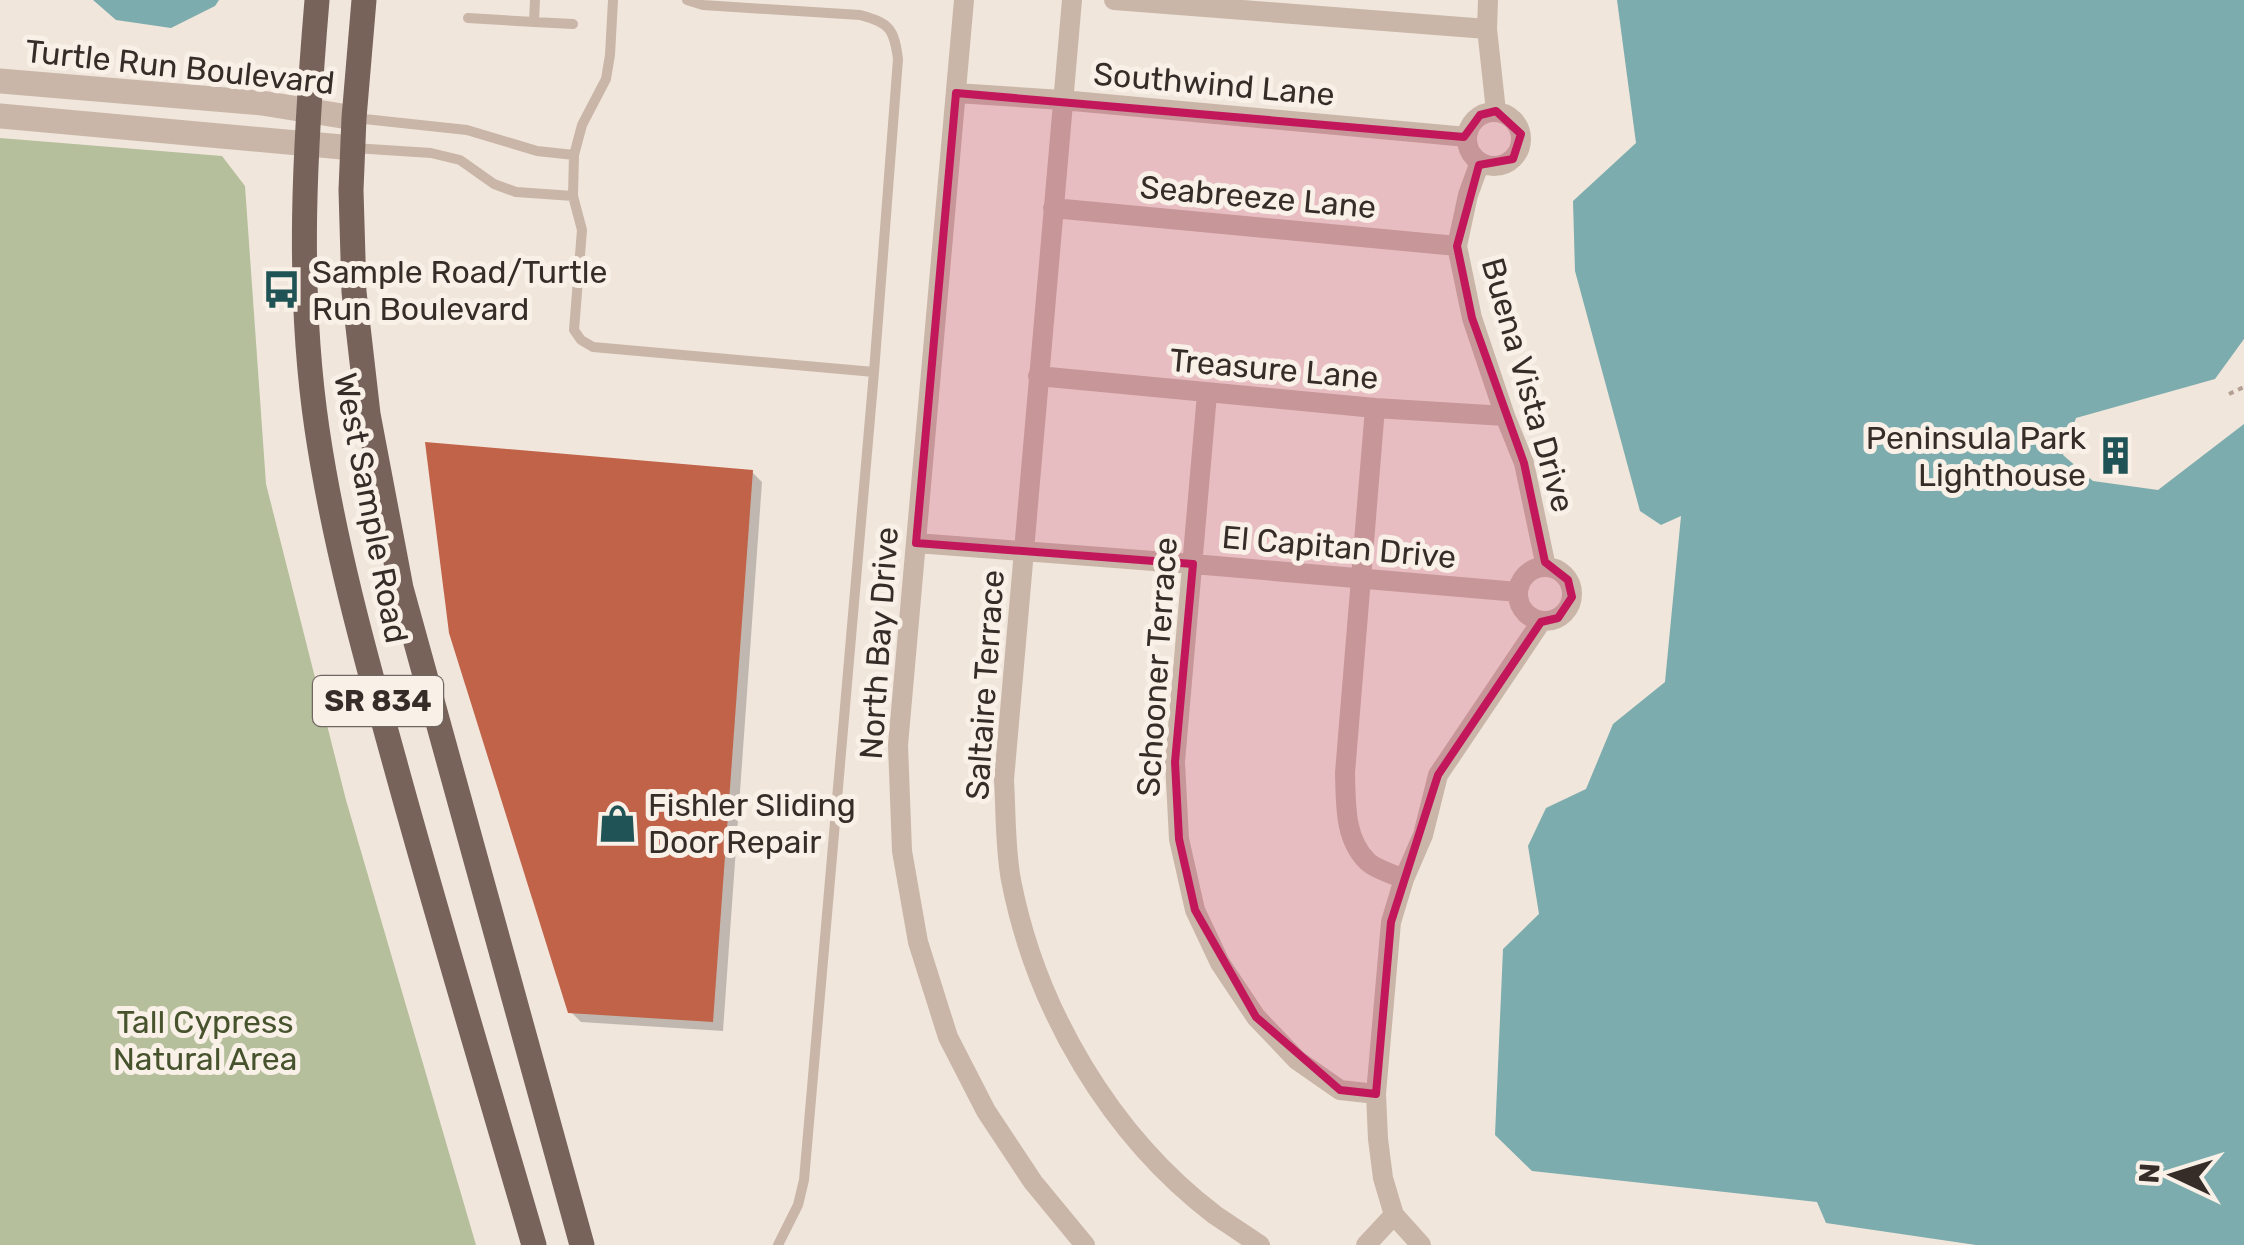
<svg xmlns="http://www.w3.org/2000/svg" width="2244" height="1245" font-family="Rubik,sans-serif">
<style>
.green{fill:#b5bf9c}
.water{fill:#7cacad}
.shadow{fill:#0003}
.building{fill:#c16349}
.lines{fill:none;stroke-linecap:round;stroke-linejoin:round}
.path{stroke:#b4a092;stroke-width:4;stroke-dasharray:5 5;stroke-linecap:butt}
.service{stroke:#c9b6a8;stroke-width:10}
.minor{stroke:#c9b6a8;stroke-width:20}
.tertiary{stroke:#c9b6a8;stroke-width:25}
.primary{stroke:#77635a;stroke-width:25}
.marked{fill:#c2185b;fill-opacity:0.2;stroke:#c2185b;stroke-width:8;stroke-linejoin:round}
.labels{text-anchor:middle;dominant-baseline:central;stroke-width:10;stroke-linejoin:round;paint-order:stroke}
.shield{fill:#f9f0e8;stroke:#706762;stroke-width:2.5}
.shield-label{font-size:30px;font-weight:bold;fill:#362c28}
.street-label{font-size:32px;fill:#362c28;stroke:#f9f0e8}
.poi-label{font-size:32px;fill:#362c28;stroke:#f9f0e8;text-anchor:start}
.park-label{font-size:32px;fill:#46532d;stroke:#f9f0e8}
</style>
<rect width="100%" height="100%" fill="#f1e6dc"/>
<path class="green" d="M 0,138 L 222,156 L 245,186 L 266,484 L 346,800 L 476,1245 L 0,1245 Z"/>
<path class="water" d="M 93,0 L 219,0 L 215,6 L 171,28 L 116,20 Z
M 1617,0 L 2244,0 L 2244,339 L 2215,379 L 2076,418 L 2063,455 L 2093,481 L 2158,490 L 2244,424 L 2244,1245 L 1976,1245 L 1826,1223 L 1817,1202 L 1532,1171 L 1495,1135 L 1503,949 L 1539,914 L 1528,846 L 1546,808 L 1586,789 L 1613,724 L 1665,682 L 1681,516 L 1661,525 L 1640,511 L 1575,271 L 1573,201 L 1636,143 Z"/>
<path class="shadow" d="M 2118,447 L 2128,462 L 2117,469 L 2108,454 Z
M 752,472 L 762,482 L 723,1031 L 581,1022 L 570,1011 Z"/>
<path class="building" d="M 425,442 L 753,470 L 713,1022 L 568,1013 L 449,633 Z"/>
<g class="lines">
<path class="path" d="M 2229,394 L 2244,387"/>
<path class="service" d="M 535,0 L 534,22 L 573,24
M 613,0 L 610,55 L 606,79 L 582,125 L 574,155 L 573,196 L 582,230 L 574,330 L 581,340 L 593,347 L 874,372
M 687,0 L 703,5 L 860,15 C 890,23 894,29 898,59 L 874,372 L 804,1180 L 798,1205 L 778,1245
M 468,18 L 534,22
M 355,118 L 467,130 L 537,151 L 574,155
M 354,148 L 431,153 L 460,160 L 494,184 L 516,192 L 573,196"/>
<path class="minor" d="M 964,0 L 898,745 L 902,851 L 918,942 L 948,1037 L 986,1111 L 1033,1182 L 1085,1245
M 1072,0 L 1004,780 C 1006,813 1005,848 1011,880 C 1036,1009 1110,1135 1215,1215 C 1230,1225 1245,1235 1260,1245
M 1114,0 L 1487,29
M 1488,0 L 1487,29 L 1496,111
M 956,93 L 1062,100 L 1467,137
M1467 139a27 27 0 1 1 54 0a27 27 0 1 1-54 0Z
M 1480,162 L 1468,195 L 1457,246 L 1472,318 L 1505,416 L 1524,463 L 1546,567
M 1053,208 L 1457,246
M 1038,376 L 1375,408 L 1505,416
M 1207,394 L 1175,762 L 1179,839 L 1195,910 L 1220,963 L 1256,1017 L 1297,1060 L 1340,1090 L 1376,1094
M 1375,408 L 1345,773 C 1346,804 1344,839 1368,862 C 1377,870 1393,874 1404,879
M 916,543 L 1193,564 L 1518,592
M1518 594a27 27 0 1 1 54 0a27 27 0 1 1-54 0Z
M 1366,1245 L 1394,1215
M 1421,1245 L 1394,1215 L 1383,1178 L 1378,1139 L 1376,1094 L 1391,922 L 1404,879 L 1423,835 L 1438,775 L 1541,622"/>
<path class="tertiary" d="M 0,81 L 262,103 L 354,118
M 0,116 L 353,148"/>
<path class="primary" d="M 317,0 C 305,143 296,286 317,429 C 334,544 365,655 396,767 C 440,927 488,1086 534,1245
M 364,0 L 354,118 L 351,190 L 354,292 L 368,414 L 401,588 L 582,1245"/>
</g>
<path class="marked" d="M 956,93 L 1464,137 L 1480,115 L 1496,111 L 1521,134 L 1513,159 L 1479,165 L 1457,246 L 1472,318 L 1524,463 L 1545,562 L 1568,580 L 1572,597 L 1558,618 L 1541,622 L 1438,775 L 1391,922 L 1376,1094 L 1340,1090 L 1256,1017 L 1195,910 L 1179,839 L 1175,762 L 1193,564 L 916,543 Z"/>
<defs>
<symbol id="bus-bare" viewBox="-9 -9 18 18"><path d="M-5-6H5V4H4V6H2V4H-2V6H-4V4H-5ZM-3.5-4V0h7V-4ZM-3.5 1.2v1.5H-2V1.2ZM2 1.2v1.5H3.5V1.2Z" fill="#1f5355" stroke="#f9f0e8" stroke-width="2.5" paint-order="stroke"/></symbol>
<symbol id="building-bare" viewBox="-9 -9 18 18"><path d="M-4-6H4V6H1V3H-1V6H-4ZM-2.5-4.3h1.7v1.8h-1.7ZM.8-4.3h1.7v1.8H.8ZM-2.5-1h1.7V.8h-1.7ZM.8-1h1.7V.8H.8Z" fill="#1f5355" stroke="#f9f0e8" stroke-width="2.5" paint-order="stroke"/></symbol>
<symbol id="shop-bare" viewBox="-9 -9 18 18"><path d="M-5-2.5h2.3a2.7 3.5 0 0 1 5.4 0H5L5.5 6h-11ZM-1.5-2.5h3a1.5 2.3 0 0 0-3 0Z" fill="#1f5355" stroke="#f9f0e8" stroke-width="2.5" paint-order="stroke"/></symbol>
</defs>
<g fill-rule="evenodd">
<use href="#bus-bare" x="254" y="262" width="55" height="55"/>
<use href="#building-bare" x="2088" y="428" width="55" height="55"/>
<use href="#shop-bare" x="590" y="796" width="55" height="55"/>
</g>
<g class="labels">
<rect class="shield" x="313" y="676" width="130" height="50" rx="8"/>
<g class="shield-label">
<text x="378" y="701">SR 834</text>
</g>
<g class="street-label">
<text transform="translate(180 67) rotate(6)">Turtle Run Boulevard</text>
<text transform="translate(1214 84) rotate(5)">Southwind Lane</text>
<text transform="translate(1258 197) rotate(5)">Seabreeze Lane</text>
<text transform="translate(1274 369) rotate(5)">Treasure Lane</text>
<text transform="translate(1528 385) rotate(74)">Buena Vista Drive</text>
<text transform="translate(371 508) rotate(79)">West Sample Road</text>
<text transform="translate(1339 547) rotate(5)">El Capitan Drive</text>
<text transform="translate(879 643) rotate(-86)">North Bay Drive</text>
<text transform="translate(1157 667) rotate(-86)">Schooner Terrace</text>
<text transform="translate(985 685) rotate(-86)">Saltaire Terrace</text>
</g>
<g class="poi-label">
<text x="312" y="272">Sample Road/Turtle<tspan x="312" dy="37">Run Boulevard</tspan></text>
<text x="2086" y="438" text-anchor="end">Peninsula Park<tspan x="2086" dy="37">Lighthouse</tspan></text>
<text x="648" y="805">Fishler Sliding<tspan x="648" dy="37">Door Repair</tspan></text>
</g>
<g class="park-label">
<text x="205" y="1022">Tall Cypress<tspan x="205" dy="37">Natural Area</tspan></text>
</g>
</g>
<g transform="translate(2174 1175) rotate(274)" stroke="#f9f0e8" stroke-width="8" paint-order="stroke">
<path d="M0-8L18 38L0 25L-18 38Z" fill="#362c28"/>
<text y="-15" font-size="28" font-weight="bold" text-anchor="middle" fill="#362c28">N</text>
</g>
</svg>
